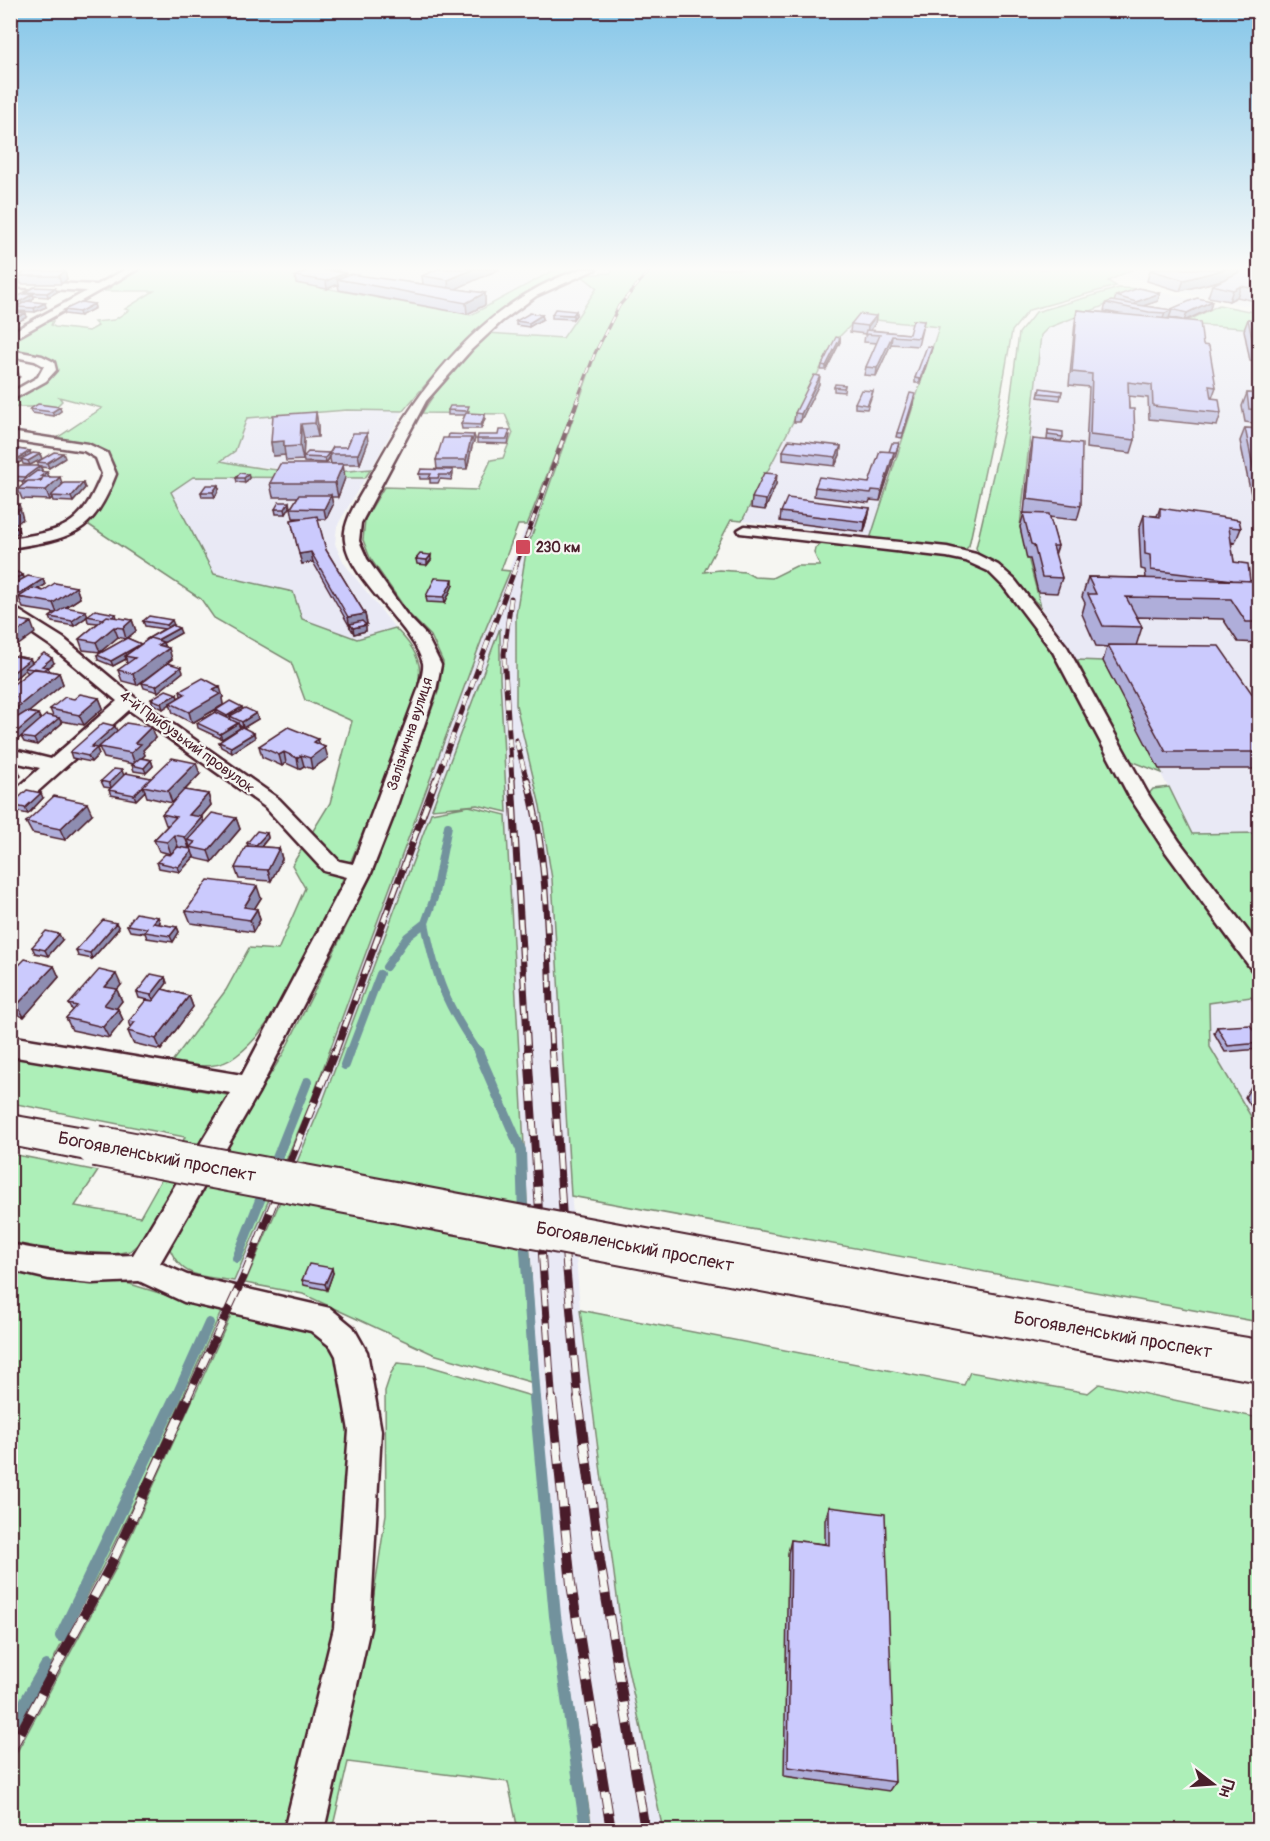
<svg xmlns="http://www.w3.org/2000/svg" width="1270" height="1841" font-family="Pangolin,sans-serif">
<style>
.built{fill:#e9e9f5}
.green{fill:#adefb8;stroke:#7c8772;stroke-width:1.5}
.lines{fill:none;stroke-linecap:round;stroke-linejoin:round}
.stream-far2{stroke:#72929d;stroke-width:8}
.stream-far1{stroke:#72929d;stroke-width:10}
.stream{stroke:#72929d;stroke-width:12}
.street-casing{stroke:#4a1f2b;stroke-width:5}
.secondary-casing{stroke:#4a1f2b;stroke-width:4}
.street{fill:#f6f6f2;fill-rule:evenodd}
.secondary{fill:#f6f6f2;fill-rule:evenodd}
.rail-far5-casing{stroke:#4a1f2b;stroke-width:3}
.rail-far4-casing{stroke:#4a1f2b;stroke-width:4.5}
.rail-far3-casing{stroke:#4a1f2b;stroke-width:5}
.rail-far2-casing{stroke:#4a1f2b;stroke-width:7}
.rail-far1-casing{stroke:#4a1f2b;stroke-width:8}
.rail-casing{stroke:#4a1f2b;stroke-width:10}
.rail-far5{stroke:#f6f6f2;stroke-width:2;stroke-dasharray:7;stroke-linecap:butt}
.rail-far4{stroke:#f6f6f2;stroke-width:3;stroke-dasharray:8;stroke-linecap:butt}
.rail-far3{stroke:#f6f6f2;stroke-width:4;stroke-dasharray:10;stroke-linecap:butt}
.rail-far2{stroke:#f6f6f2;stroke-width:4.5;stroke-dasharray:14;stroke-linecap:butt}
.rail-far1{stroke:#f6f6f2;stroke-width:6;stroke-dasharray:17;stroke-linecap:butt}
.rail{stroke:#f6f6f2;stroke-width:8;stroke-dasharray:22;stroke-linecap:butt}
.secondary-bridge-casing{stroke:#4a1f2b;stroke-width:44;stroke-linecap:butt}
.secondary-bridge{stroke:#f6f6f2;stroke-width:40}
.wall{fill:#afaeda;stroke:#4a1f2b;stroke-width:1.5;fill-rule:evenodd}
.shaded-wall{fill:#8e8db1;stroke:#4a1f2b;stroke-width:1.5}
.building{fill:#cbcafd;stroke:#4a1f2b;stroke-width:1.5}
.poi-dot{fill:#d1495b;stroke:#f6f6f2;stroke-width:2}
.labels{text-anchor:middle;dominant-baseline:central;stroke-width:4.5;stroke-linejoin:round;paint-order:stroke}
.far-poi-label{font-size:14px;font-weight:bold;fill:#4a1f2b;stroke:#f6f6f2;text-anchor:start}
.street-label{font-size:15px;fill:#4a1f2b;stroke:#f6f6f2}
.near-street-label{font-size:18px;fill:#4a1f2b;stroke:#f6f6f2}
</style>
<rect width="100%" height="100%" fill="#f6f6f2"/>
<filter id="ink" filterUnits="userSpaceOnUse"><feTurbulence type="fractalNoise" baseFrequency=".0167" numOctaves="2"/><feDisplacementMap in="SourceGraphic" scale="12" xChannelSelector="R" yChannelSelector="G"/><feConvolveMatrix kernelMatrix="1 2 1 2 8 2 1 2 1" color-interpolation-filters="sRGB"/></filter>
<g filter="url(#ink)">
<path class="built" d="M 305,269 L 556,269 L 471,315 L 296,283 Z
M 651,269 L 620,306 L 603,339 L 535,526 L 526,552 L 516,614 L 515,665 L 516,705 L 540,806 L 552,879 L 565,1109 L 581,1324 L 603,1496 L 624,1651 L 663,1830 L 592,1830 L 557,1601 L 537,1390 L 508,875 L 500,678 L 500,629 L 321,1106 L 239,1299 L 116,1568 L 11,1763 L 11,1739 L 103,1566 L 149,1472 L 310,1104 L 486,628 L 594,353 L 618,306 L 641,276 Z
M 1133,269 L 1259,269 L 1259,308 L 1180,292 L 1124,275 Z
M 581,275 L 597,288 L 563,338 L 487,333 L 507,314 L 540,293 Z
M 1146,289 L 1219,305 L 1183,323 L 1259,329 L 1259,833 L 1192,834 L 1103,661 L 1077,660 L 1041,607 L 1020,528 L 1041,335 L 1047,328 Z
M 858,318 L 939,326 L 871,536 L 742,521 L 834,342 Z
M 390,409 L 403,411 L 371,469 L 338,473 L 307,472 L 220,462 L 235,451 L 246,418 Z
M 193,477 L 365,478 L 337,526 L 335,544 L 344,563 L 395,628 L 357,639 L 302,619 L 292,592 L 214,574 L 171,492 Z
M 1251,997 L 1259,1010 L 1259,1130 L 1210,1047 L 1209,1003 Z"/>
<path class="green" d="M 135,269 L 305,269 L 297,283 L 471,315 L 556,269 L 578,269 C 566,271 555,278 544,284 C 485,313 445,361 403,411 L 347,410 L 247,418 L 235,451 L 221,461 C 270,472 322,475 371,469 L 365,478 L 193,477 L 171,492 L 214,574 L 293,592 L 302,619 L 357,639 L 395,628 C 405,638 416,650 419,665 C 423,685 404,724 397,744 C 367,825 335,905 293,980 C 277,1008 262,1037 236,1056 C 217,1071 193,1065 171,1063 L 226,990 L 249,948 L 278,950 L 305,888 L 292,865 L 330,803 L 352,721 L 305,700 L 291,662 L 214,618 L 201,599 L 86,523 C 109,499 110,487 105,455 L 54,440 L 102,408 L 59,397 L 62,401 L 56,407 L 17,407 L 11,411 L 11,399 L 53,367 L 11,352 L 11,339 C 24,331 37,321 53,321 L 51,325 L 55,327 L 89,331 L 98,326 L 94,322 L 114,320 L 129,310 L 125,309 L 154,291 L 105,291 L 112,287 L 105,285 Z
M 615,269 L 650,269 L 618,306 L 601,339 L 527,525 L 518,525 L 501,570 L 510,571 L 486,628 L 310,1104 L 234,1281 C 199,1275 179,1279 167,1241 L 283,1054 L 372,875 L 439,689 L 443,662 L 431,636 L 409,614 L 370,558 L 363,540 L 365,519 L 384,487 L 477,490 L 491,460 L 503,458 L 513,433 L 505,414 L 422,413 L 435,393 L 487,333 L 563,338 L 597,288 L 581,275 L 610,273 Z
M 651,269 L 1133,269 L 1108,281 L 1116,286 L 1029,310 L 1012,331 L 1000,400 L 969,546 L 965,550 L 870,539 L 939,327 L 858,318 L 834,342 L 742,521 L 731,520 L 704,572 L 719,570 L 745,572 L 754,577 L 772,578 L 796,566 L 820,566 L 814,553 L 815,548 L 823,543 L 947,555 L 971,561 L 1003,583 L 1053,651 L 1164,849 L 1259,976 L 1259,1010 L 1251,997 L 1209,1003 L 1210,1047 L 1259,1130 L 1259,1322 L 571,1196 L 552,879 L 540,806 L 516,705 L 516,615 L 526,552 L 596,353 L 620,306 Z
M 1119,288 L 1146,289 L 1048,328 L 1041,335 L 1020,527 L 1041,607 L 1000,567 L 980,557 L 976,548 L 1010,402 L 1019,333 L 1036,312 Z
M 1219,305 L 1259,313 L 1259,329 L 1182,324 Z
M 500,628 L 500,678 L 507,812 L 477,805 L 432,809 Z
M 1077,660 L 1103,661 L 1162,773 L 1126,759 Z
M 1169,787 L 1192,834 L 1259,833 L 1259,944 L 1147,796 L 1153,789 Z
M 469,806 L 506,815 L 537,1384 L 433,1354 L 303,1294 L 245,1283 L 321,1106 L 431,813 Z
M 10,1056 L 227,1095 L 229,1100 L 144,1239 L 130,1251 L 94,1258 L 11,1245 L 11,1154 L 98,1171 L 75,1206 L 140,1217 L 185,1137 L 11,1103 Z
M 11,1269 L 130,1284 L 221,1312 L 149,1472 L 103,1566 L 11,1739 Z
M 580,1310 L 964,1385 L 970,1372 L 1088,1393 L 1099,1384 L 1259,1418 L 1259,1830 L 663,1830 L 624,1651 Z
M 232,1313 L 289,1324 L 324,1337 L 343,1361 L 353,1431 L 339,1626 L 293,1822 L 288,1830 L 11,1830 L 11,1763 L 116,1568 Z
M 397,1363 L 429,1366 L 538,1398 L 557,1601 L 592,1830 L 518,1830 L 508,1782 L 348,1762 L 332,1830 L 325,1830 L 369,1626 L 386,1514 L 385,1391 L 391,1373 Z"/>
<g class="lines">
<path class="stream-far2" d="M 425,923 C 436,980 446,1005 479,1053
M 386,967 L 407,937 L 425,923 L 434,898 L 448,826
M 350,1053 L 380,974"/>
<path class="stream-far1" d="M 478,1051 L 521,1150 L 523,1215
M 345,1065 L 350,1051
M 273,1168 L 307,1082
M 524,1238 L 536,1399
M 237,1258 L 264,1190
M 175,1399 L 209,1323"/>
<path class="stream" d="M 535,1398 L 555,1616 L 586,1830
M 61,1636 L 175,1398
M 10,1728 L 46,1666"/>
<defs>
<path id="street" d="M 126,269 L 138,269 L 10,341 L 10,333 L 87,291 L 10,287 L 10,281 L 97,285 Z
M 582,269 L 596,269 L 536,296 L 502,321 L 471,350 L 426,401 L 361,523 L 359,541 L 367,559 L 406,614 L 426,635 L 441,665 L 436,690 L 393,817 L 371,873 L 258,1093 L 160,1263 L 187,1275 L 330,1308 L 353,1327 L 367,1352 L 381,1431 L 370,1628 L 324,1830 L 284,1830 L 334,1628 L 349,1431 L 336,1356 L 331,1347 L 311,1331 L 184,1302 L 139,1281 L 92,1283 L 49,1279 L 10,1270 L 10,1244 C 52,1253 90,1257 133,1255 L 231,1093 L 10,1056 L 10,1036 L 242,1075 L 347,877 L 324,871 L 265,807 L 129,710 L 17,810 L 10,812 L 10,795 L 40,768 L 10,761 L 10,749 L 51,759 L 117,701 L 51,646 L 10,618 L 10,605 L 63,638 L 134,697 L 279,799 L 339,861 L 353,864 L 418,690 C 420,682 424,671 423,663 C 413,626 349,579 345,541 C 342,521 359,499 368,482 C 414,392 481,301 582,269 Z
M 10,350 L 42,356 L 54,362 L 56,370 L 46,381 L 10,401 L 10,393 L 38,377 L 44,366 L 35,361 L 10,356 Z
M 10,432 L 88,444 L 107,453 L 116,474 C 92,536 72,538 10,548 L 10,539 C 65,530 80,528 102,474 L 96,458 L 84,451 L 10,440 Z
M 745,526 L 947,547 L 976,554 L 998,565 L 1015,580 L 1067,647 L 1149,796 L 1179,841 L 1260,947 L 1260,972 L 1252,970 L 1165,851 L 1129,796 L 1053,652 L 1003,586 L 988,571 L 966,561 L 947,557 L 740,533 L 738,530 Z"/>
<path id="secondary" d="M 10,1115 L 96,1130 L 109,1135 L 115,1146 L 109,1157 L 96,1162 L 10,1145 Z
M 1066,1308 L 1260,1340 L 1260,1382 L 1066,1348 L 1051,1342 L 1045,1328 L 1051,1314 Z"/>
</defs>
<use href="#street" class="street-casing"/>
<use href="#secondary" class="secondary-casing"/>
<use href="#street" class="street"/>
<use href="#secondary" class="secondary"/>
<defs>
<path id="rail-far5" d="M 577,400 L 595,353 L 619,306 L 651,269"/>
<path id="rail-far4" d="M 515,568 L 578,399"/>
<path id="rail-far3" d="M 511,598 L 504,654 L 512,781
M 516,740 L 527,781
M 436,781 L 516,566"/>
<path id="rail-far2" d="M 512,779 L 528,1053
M 527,779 C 551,867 547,962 552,1053
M 335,1053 L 436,779"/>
<path id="rail-far1" d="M 528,1051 L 552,1399
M 552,1051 L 566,1264 L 578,1399
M 187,1399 L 244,1276 L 335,1051"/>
<path id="rail" d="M 552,1398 L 571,1584 L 611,1830
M 578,1398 L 600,1561 L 645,1830
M 10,1752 L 110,1567 L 188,1398"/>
</defs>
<use href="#rail-far5" class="rail-far5-casing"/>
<use href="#rail-far4" class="rail-far4-casing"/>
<use href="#rail-far3" class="rail-far3-casing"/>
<use href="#rail-far2" class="rail-far2-casing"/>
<use href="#rail-far1" class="rail-far1-casing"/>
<use href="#rail" class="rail-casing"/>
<use href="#rail-far5" class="rail-far5"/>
<use href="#rail-far4" class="rail-far4"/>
<use href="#rail-far3" class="rail-far3"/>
<use href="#rail-far2" class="rail-far2"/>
<use href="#rail-far1" class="rail-far1"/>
<use href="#rail" class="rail"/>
<defs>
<path id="secondary-bridge" d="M 96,1146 L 1066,1328"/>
</defs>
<use href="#secondary-bridge" class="secondary-bridge-casing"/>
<use href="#secondary-bridge" class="secondary-bridge"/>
</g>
<path class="wall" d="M 321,269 L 341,269 L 334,271 L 345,273 L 345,276 L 423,284 L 422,276 L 438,269 L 500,269 L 455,289 L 485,293 L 485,305 L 467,314 L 339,290 L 338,284 L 327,289 L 296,283 L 295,276 Z
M 1260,269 L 1260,302 L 1237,297 L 1229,301 L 1208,297 L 1212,285 L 1223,280 L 1180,291 L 1147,281 L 1150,270 L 1238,273 Z
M 65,271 L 67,279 L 61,284 L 21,284 L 19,276 Z
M 55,288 L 57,292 L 48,297 L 34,296 L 34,298 L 29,301 L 46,307 L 35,312 L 17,311 L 16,307 L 19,305 L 10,304 L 10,299 L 11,299 L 26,294 L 25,292 Z
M 1160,293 L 1158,301 L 1143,306 L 1171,310 L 1210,309 L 1185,321 L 1203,345 L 1216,387 L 1212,398 L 1221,413 L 1217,426 L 1149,419 L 1148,398 L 1128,396 L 1129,409 L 1135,440 L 1131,453 L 1086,448 L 1089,387 L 1069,385 L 1075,322 L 1077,310 L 1119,314 L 1104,311 L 1106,303 L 1114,302 L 1116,296 ZM 1169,317 L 1182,320 L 1167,319 Z
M 94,304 L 95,308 L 80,316 L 65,314 L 64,310 Z
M 10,312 L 27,317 L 15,323 L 10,323 Z
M 552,314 L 576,315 L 573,319 L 552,318 Z
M 542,315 L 543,319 L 529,327 L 516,325 L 516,321 Z
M 876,316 L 875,324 L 870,330 L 909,334 L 924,321 L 918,346 L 891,344 L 876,376 L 864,375 L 866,367 L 877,343 L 864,342 L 865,334 L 850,332 L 851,324 Z
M 1248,319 L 1260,320 L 1260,375 L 1258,375 L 1256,368 L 1258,362 L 1250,361 L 1244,330 Z
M 840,338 L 840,342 L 826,370 L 821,370 L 822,365 Z
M 932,347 L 920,383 L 915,383 L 915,378 Z
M 819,384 L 800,422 L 794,422 L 795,413 Z
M 845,385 L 844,392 L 834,391 L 834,387 Z
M 873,391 L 872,395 L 867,409 L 855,408 L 855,403 Z
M 1062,391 L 1060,400 L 1038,397 L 1039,393 Z
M 1247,393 L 1260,394 L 1260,424 L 1245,422 L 1242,406 Z
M 915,398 L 902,438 L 896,437 L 897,433 Z
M 60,407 L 61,411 L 54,416 L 32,413 L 30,409 Z
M 448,410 L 469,411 L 468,413 L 485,418 L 481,429 L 462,429 L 461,424 L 465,415 L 448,415 Z
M 316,412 L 318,426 L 318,437 L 304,438 L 303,460 L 286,461 L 285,455 L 273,456 L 271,442 Z
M 1260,425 L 1260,505 L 1253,504 L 1240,441 L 1245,428 L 1258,429 Z
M 1048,430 L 1063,437 L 1061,441 L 1047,440 Z
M 474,435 L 475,439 L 472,446 L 467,469 L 437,469 L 436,460 L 448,438 Z
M 510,435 L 508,444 L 477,443 L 477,439 Z
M 1033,439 L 1081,506 L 1077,520 L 1049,517 L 1058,546 L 1055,555 L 1062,578 L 1057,593 L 1038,592 L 1030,559 L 1027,559 L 1020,527 L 1024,513 L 1030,453 Z
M 368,442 L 360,464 L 331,464 L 329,454 L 347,447 Z
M 899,443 L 895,457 L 894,457 L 880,501 L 870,500 L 869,503 L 814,496 L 815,487 L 869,483 L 889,452 Z
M 841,446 L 840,455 L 835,466 L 783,460 L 783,451 Z
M 10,448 L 30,451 L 31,454 L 40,454 L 42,459 L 30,465 L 23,464 L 22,461 L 15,465 L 10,465 Z
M 329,453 L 330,457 L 326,463 L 304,462 L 303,457 Z
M 65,458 L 49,468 L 41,467 L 42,470 L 40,471 L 62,484 L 85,488 L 73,502 L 53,501 L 52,498 L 50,500 L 22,499 L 18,489 L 23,485 L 22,482 L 23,481 L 10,480 L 10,470 L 39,466 L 37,462 Z
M 453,470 L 453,475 L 451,480 L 440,479 L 438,483 L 430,483 L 430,479 L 420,479 L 419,474 Z
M 248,474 L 249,478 L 245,483 L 237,482 L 236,478 Z
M 345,478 L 338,497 L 331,497 L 333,505 L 326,519 L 317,519 L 326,550 L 365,614 L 367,624 L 365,624 L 366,631 L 354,634 L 313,562 L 302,564 L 291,520 L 302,518 L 293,518 L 291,508 L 298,497 L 273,497 L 270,483 Z
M 776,484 L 765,510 L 751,508 L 752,498 Z
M 219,489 L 215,497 L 202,497 L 201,492 Z
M 290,507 L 286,514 L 276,514 L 275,509 Z
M 870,508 L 868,518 L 864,532 L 780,521 L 781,512 Z
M 1160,508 L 1241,528 L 1235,543 L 1231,542 L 1234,562 L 1250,581 L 1260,582 L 1260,643 L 1238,642 L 1223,619 L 1137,617 L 1142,627 L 1136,646 L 1260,705 L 1260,769 L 1159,769 L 1103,661 L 1107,647 L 1096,646 L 1082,614 L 1085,603 L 1082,597 L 1088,577 L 1146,578 L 1145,570 L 1141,569 L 1139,529 L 1144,515 L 1157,516 Z
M 416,559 L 431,560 L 427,565 L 417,564 Z
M 10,573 L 23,575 L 24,578 L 43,579 L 45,585 L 37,589 L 43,591 L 76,587 L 80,598 L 66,607 L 87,616 L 116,614 L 117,618 L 132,620 L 136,631 L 127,638 L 141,644 L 147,640 L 147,639 L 164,629 L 145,626 L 143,621 L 174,625 L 173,626 L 181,633 L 163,643 L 165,647 L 172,659 L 137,685 L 122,681 L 118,670 L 127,664 L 126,659 L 113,666 L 98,660 L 97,655 L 126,639 L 118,637 L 100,652 L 83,650 L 79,639 L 98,623 L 88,622 L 87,617 L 74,626 L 52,622 L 50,617 L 55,613 L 23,608 L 19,598 L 10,596 Z
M 453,585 L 445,603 L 427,602 L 426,596 Z
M 10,655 L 30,659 L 32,662 L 54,663 L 48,668 L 50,671 L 59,673 L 63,684 L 29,712 L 38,714 L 41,720 L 17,740 L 10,739 L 10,722 L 13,720 L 10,719 L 10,687 L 28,673 L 25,670 L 14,679 L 10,678 Z
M 183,672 L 158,692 L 144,688 L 142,683 Z
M 180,691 L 223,697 L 222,698 L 223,705 L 192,723 L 173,713 L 170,704 L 163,709 L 153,704 L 151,699 L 177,694 L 178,698 L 181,696 Z
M 99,698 L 103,708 L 84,725 L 61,721 L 62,723 L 37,745 L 24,742 L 21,737 L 53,716 L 50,709 L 74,699 Z
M 242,709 L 256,713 L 258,719 L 243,728 L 239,725 L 222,739 L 198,728 L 197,723 L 216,713 L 216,710 Z
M 117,731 L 155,738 L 143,750 L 145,755 L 142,758 L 151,760 L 153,766 L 146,773 L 134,771 L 132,765 L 133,764 L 104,758 L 99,747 L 110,737 L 97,749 L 99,754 L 91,762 L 72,758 L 70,752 Z
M 254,733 L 255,738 L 232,753 L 221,747 L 219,742 Z
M 319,745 L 328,758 L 312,769 L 304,766 L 299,769 L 286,763 L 282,766 L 262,757 L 259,746 Z
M 200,774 L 185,790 L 208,794 L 211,805 L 201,817 L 204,822 L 236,818 L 240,829 L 212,862 L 194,858 L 194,857 L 180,872 L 159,868 L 157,862 L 170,855 L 191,849 L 190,847 L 189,848 L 171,854 L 159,851 L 154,840 L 168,825 L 166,825 L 162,814 L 183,791 L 172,803 L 147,797 L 145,791 L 136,800 L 111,795 L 109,790 L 111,788 L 104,787 L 101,781 L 124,775 L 151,778 Z
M 43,798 L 28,814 L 14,811 L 11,805 Z
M 92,814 L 65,840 L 32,833 L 26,822 Z
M 267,833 L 268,838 L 261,847 L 279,848 L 282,859 L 271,881 L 239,879 L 235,868 L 248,846 L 247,843 Z
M 261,898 L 254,909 L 257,909 L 260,920 L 253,932 L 191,923 L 186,911 Z
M 158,917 L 160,922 L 159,924 L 177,927 L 179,932 L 173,942 L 147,938 L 145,933 L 130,931 L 127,925 Z
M 119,928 L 92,959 L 78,956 L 76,950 Z
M 62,940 L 48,956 L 35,953 L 32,947 Z
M 10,964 L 15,969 L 54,966 L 59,977 L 24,1017 L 10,1013 Z
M 165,977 L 167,983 L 162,989 L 189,996 L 193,1007 L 161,1050 L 133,1043 L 128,1031 L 131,1027 L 129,1021 L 153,1001 L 139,998 L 137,992 Z
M 121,985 L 117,990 L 122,1001 L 116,1008 L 118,1009 L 123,1020 L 109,1038 L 72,1030 L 66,1018 L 73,1011 L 69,1004 Z
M 1217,1027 L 1260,1039 L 1260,1048 L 1259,1049 L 1225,1052 L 1214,1033 Z
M 1260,1084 L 1260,1120 L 1245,1097 L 1252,1085 Z
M 333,1273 L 327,1290 L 304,1285 L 302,1280 Z
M 829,1507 L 895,1782 L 889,1791 L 784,1776 L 788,1553 L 791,1540 L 825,1544 L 825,1520 Z"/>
<path class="shaded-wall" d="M 333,269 L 341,269 L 333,272 Z
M 474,269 L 500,269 L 449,292 L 448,280 Z
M 1226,269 L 1239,269 L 1237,276 L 1180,291 L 1184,280 Z
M 65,271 L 67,279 L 61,284 L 59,276 Z
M 345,273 L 346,281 L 337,279 L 338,284 L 327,289 L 326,281 Z
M 1241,286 L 1237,297 L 1229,301 L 1233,290 Z
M 14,288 L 16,292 L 10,295 L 10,290 Z
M 55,288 L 57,292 L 48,297 L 47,293 Z
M 485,293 L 485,305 L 467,314 L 466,303 Z
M 1160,293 L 1158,301 L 1134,309 L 1136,302 Z
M 33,294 L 34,298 L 22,305 L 21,301 Z
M 1212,301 L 1210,309 L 1184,321 L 1187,313 Z
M 45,303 L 46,307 L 35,312 L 34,308 Z
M 94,304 L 95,308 L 80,316 L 79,312 Z
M 1172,310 L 1169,318 L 1162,321 L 1165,313 Z
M 576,311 L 576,315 L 573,319 L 573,315 Z
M 26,313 L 27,317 L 15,323 L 13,319 Z
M 542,315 L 543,319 L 529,327 L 529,323 Z
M 876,316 L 875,324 L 867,335 L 868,326 Z
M 892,336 L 891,344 L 876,376 L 877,368 Z
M 840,338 L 840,342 L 826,370 L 826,366 Z
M 932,347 L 931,351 L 920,383 L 920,379 Z
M 17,369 L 20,377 L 10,383 L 10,373 Z
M 820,376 L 819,384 L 800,422 L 801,414 Z
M 60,407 L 61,411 L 54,416 L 52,412 Z
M 316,412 L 318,426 L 318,437 L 315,423 Z
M 485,414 L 485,418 L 481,429 L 481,425 Z
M 301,424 L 304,438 L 303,460 L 300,446 Z
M 367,433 L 368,442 L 360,464 L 358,454 Z
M 474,435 L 475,439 L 472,446 L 467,469 L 466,460 L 471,438 Z
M 284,441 L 284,447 L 285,455 L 273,456 L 271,442 Z
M 841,446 L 840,455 L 835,466 L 836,457 Z
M 30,451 L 31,456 L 21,459 L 22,461 L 15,465 L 14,461 Z
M 894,452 L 893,462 L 880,501 L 882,491 Z
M 63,453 L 65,458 L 49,468 L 47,463 Z
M 329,453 L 330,457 L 326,463 L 325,458 Z
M 40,454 L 42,459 L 30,465 L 28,461 Z
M 343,464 L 345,478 L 338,497 L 335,483 Z
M 40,466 L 42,470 L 27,482 L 25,477 Z
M 47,472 L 49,477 L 34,488 L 41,476 Z
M 248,474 L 249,478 L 245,483 L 244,478 Z
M 777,474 L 776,484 L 765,510 L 766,500 Z
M 60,477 L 63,487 L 51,496 L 52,498 L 50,500 L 46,490 Z
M 83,483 L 85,488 L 73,502 L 71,497 Z
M 218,485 L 219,489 L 215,497 L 213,492 Z
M 331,495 L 333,505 L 326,519 L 324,509 Z
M 289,502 L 290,507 L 286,514 L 285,509 Z
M 19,504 L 23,519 L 10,528 L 10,516 L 12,509 Z
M 870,508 L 868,518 L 864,532 L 865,522 Z
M 17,527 L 19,532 L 10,538 L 10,532 Z
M 311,552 L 313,562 L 302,564 L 299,554 Z
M 431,555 L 431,560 L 427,565 L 427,560 Z
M 23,575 L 25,580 L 10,587 L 10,580 Z
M 43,579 L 45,585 L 23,598 L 21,598 L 20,594 Z
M 453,579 L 453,585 L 445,603 L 444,597 Z
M 76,587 L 80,598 L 57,613 L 53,603 Z
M 86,611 L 88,616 L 74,626 L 72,621 Z
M 365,614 L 367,624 L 353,627 L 350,624 L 350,628 L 348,617 Z
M 132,620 L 136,631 L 126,639 L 123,628 Z
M 172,620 L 174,625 L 168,630 L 167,625 Z
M 31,622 L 35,633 L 10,651 L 10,637 Z
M 366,625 L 366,631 L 354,634 L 353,628 Z
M 114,627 L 118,637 L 100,652 L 96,642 Z
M 179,628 L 181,633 L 163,643 L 166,651 L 169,648 L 172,659 L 137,685 L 133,674 L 154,642 Z
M 141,644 L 125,656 L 126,659 L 113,666 L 111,661 Z
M 52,658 L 54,663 L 48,668 L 50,672 L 41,679 L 42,666 Z
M 30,659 L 33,664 L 25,668 L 25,670 L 14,679 L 11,674 Z
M 181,667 L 183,672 L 158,692 L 156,686 Z
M 59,673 L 63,684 L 18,721 L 14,710 Z
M 220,687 L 223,697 L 222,698 L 223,705 L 192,723 L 189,712 L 213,690 Z
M 177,694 L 178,699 L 170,703 L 170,704 L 163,709 L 161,703 Z
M 99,698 L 103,708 L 84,725 L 79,715 Z
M 242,707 L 243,713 L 230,716 L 231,720 L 228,721 L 227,716 Z
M 256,713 L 258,719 L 243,728 L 242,722 Z
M 38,714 L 41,720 L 17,740 L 14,734 Z
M 59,718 L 62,723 L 37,745 L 34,739 Z
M 238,723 L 240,728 L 222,739 L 220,734 Z
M 115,726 L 117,731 L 97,749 L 99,754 L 91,762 L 88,756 L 91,747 Z
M 151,727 L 155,738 L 143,750 L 145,755 L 135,764 L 131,753 L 135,743 Z
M 254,733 L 255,738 L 232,753 L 231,747 Z
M 318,739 L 321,750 L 325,747 L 328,758 L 312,769 L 310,758 L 314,742 Z
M 284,752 L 286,763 L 282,766 L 279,755 Z
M 301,755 L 304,766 L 299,769 L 297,758 Z
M 151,760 L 153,766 L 146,773 L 144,768 Z
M 196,763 L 200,774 L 172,803 L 168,791 Z
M 16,765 L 21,776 L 10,785 L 10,769 Z
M 122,770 L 124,776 L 112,789 L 109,783 Z
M 143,786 L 145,791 L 136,800 L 134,795 Z
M 41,793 L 43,798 L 28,814 L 25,808 Z
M 208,794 L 211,805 L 193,826 L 189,815 Z
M 87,803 L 92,814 L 65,840 L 60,829 Z
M 202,817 L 206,829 L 188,840 L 190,847 L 189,848 L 185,837 Z
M 236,818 L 240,829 L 212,862 L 208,851 Z
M 267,833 L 268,838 L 257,851 L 256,845 Z
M 174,835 L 178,846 L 171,854 L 167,842 Z
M 279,848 L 282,859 L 271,881 L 268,870 Z
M 192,851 L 194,857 L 180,872 L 178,867 Z
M 257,886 L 261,898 L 248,919 L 244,907 Z
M 257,909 L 260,920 L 253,932 L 250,920 Z
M 158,917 L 160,922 L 155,929 L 153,923 Z
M 116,923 L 119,928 L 92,959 L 90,953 Z
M 177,927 L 179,932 L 173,942 L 170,936 Z
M 59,934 L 62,940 L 48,956 L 45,950 Z
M 13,965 L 16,971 L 10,977 L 10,968 Z
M 54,966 L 59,977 L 24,1017 L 17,1005 Z
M 116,974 L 121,985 L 117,990 L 122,1001 L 110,1017 L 104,1005 L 105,987 Z
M 165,977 L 167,983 L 154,1001 L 151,995 Z
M 189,996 L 193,1007 L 161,1050 L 156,1039 Z
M 118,1009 L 123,1020 L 109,1038 L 103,1027 Z
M 332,1268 L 333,1273 L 327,1290 L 325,1284 Z"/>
<path class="building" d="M 311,269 L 319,269 L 345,273 L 326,281 L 295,276 Z
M 438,269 L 474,269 L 448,280 L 422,276 Z
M 1155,269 L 1226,269 L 1184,280 L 1150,270 Z
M 1246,269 L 1260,269 L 1260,290 L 1241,286 L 1233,290 L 1212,285 Z
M 26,271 L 65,271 L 59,276 L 19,276 Z
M 350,274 L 485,293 L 466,303 L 337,279 Z
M 34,287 L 55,288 L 47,293 L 25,292 Z
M 1139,288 L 1160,293 L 1136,302 L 1116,296 Z
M 23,294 L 33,294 L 21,301 L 10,300 Z
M 1197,298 L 1212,301 L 1187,313 L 1171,309 Z
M 27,301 L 45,303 L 34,308 L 16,307 Z
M 1111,301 L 1172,310 L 1165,313 L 1149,312 L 1106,303 Z
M 81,302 L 94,304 L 79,312 L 64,310 Z
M 555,309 L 576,311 L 573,315 L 552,314 Z
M 1077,310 L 1200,322 L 1203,345 L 1209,346 L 1216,387 L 1209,386 L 1211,398 L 1219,399 L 1221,413 L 1153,406 L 1152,385 L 1128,382 L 1129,409 L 1134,409 L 1135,440 L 1090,435 L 1092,374 L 1072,372 Z
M 10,312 L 26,313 L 13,319 L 10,319 Z
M 530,313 L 542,315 L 529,323 L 516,321 Z
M 859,314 L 876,316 L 868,326 L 851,324 Z
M 1248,319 L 1260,320 L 1260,349 L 1254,348 Z
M 913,320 L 924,321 L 919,338 L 892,336 L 877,368 L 866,367 L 880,335 L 865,334 L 866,330 L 909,334 Z
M 836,337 L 840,338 L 826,366 L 822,365 Z
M 927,346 L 932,347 L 920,379 L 915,378 Z
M 10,368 L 17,369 L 10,373 Z
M 814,375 L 820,376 L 801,414 L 795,413 Z
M 835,384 L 845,385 L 844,388 L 834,387 Z
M 1040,388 L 1062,391 L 1061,395 L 1039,393 Z
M 861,390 L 873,391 L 867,405 L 855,403 Z
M 910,393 L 915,394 L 903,433 L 897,433 Z
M 1247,393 L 1260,394 L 1260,410 L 1249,409 Z
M 38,404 L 60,407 L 52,412 L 30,409 Z
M 450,406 L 469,406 L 467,411 L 448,410 Z
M 316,412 L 315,423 L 301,424 L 300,446 L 284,447 L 284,441 L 271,442 L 273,415 Z
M 466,413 L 485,414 L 481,425 L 461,424 Z
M 1245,428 L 1260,429 L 1260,490 L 1258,490 Z
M 499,430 L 510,430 L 507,439 L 477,439 L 478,435 L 498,435 Z
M 1048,430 L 1063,432 L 1063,437 L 1048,435 Z
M 353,433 L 367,433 L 358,454 L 329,454 L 333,447 L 347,447 Z
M 449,434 L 474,435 L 472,441 L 471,438 L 448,438 Z
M 443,438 L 471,438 L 466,460 L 436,460 Z
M 1033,439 L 1082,444 L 1081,506 L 1027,499 Z
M 789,440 L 841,446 L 836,457 L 783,451 Z
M 892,443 L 899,443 L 896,452 L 889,452 Z
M 10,448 L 30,451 L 14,461 L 10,460 Z
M 880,451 L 894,452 L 882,491 L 872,490 L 871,493 L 815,487 L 819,477 L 869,483 Z
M 54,452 L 63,453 L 47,463 L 37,462 Z
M 308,452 L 329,453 L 325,458 L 303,457 Z
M 33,453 L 40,454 L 28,461 L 21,459 Z
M 280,464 L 343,464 L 335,483 L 270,483 Z
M 15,466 L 40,466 L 25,477 L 10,476 L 10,470 Z
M 421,469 L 453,470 L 451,475 L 439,475 L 438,478 L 429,478 L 431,474 L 419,474 Z
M 37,471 L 47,472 L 41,476 L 47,477 L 43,477 L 42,479 L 37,481 L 28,481 L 26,482 L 22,482 Z
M 240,473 L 248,474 L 244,478 L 236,478 Z
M 764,473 L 777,474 L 766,500 L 752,498 Z
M 43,477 L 60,477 L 46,490 L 18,489 L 28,481 L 41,481 Z
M 64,483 L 83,483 L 71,497 L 51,496 Z
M 206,485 L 218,485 L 213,492 L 201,492 Z
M 299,495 L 331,495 L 324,509 L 291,508 Z
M 787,498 L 870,508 L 865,522 L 781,512 Z
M 279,502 L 289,502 L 285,509 L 275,509 Z
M 12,503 L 19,504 L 13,508 L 10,508 L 10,504 Z
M 10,508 L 20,509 L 10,516 Z
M 1160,508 L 1239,520 L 1241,528 L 1229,527 L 1234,562 L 1248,564 L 1250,581 L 1233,580 L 1151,570 L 1150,555 L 1145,554 L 1144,515 L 1160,517 Z
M 1023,513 L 1049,514 L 1058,546 L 1053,546 L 1062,578 L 1042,577 L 1034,545 L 1031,544 Z
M 317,516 L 326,550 L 365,614 L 348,617 L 311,552 L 299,554 L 291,520 Z
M 10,527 L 17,527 L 10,532 Z
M 420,554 L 431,555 L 427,560 L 416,559 Z
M 15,571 L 23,575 L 10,580 L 10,573 Z
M 28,576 L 43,579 L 20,594 L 10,591 L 10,586 Z
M 1088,577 L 1259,581 L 1260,582 L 1260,622 L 1246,622 L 1231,599 L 1126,597 L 1142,627 L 1103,626 L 1088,594 L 1096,594 Z
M 435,578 L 453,579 L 444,597 L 426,596 Z
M 55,583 L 76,587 L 53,603 L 19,597 L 33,588 L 43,591 Z
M 65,607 L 86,611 L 72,621 L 50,617 Z
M 95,610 L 116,614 L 112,617 L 107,616 L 103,619 L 87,616 Z
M 107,616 L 132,620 L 123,628 L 114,627 L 96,642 L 79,639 Z
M 149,616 L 172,620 L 167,625 L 143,621 Z
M 10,618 L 31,622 L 10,637 Z
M 362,621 L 366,625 L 353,628 L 350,624 Z
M 172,625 L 179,628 L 157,640 L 150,638 L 148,639 L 147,639 Z
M 127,638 L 141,644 L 111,661 L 97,655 Z
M 150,638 L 163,642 L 158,645 L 169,648 L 133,674 L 118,670 L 135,658 L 125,656 Z
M 1108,645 L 1219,646 L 1260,705 L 1260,752 L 1166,752 Z
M 44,653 L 52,658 L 42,666 L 48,667 L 43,670 L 25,668 Z
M 10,655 L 30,659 L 11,674 Z
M 168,663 L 181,667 L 156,686 L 142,683 Z
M 34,668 L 59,673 L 14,710 L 10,709 L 10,702 L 16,697 L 10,695 L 10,687 Z
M 203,678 L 220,687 L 213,690 L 220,694 L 189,712 L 170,703 L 185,694 L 180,691 Z
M 166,690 L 177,694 L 161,703 L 151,699 Z
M 80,694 L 99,698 L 79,715 L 50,709 L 65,697 L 74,699 Z
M 230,701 L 242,707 L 227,716 L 216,710 Z
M 245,708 L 256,713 L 242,722 L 230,716 Z
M 26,712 L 38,714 L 14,734 L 10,734 L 10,722 Z
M 215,712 L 238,723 L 220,734 L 197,723 Z
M 46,715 L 59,718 L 34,739 L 21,737 Z
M 103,723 L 115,726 L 91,747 L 97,748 L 88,756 L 70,752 Z
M 126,723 L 151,727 L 135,743 L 141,744 L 131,753 L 99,747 Z
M 242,727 L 254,733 L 231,747 L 219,742 Z
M 288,727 L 318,739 L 314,742 L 325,747 L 310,758 L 301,755 L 297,758 L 284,752 L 279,755 L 259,746 Z
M 140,758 L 151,760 L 144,768 L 132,765 Z
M 172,758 L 196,763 L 168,791 L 143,786 Z
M 10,764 L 16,765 L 10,769 Z
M 114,769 L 122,770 L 109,783 L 101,781 Z
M 126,773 L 151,778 L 134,795 L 109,790 Z
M 27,790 L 41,793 L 25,808 L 11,805 Z
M 184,790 L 208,794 L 189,815 L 202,817 L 185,837 L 174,835 L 167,842 L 154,840 L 176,817 L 162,814 Z
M 54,796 L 87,803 L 60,829 L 26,822 Z
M 212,813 L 236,818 L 208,851 L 190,847 L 195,842 L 188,840 Z
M 257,831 L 267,833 L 256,845 L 247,843 Z
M 246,846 L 279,848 L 268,870 L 235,868 Z
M 178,847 L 191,849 L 192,851 L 178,867 L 157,862 L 165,854 L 170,855 Z
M 208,880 L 257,886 L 244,907 L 257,909 L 250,920 L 186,911 Z
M 136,913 L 158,917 L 153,923 L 177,927 L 170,936 L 145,932 L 147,928 L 127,925 Z
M 103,920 L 116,923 L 90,953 L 76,950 Z
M 46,931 L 59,934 L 45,950 L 32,947 Z
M 25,959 L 54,966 L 17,1005 L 10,1003 L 10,972 L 12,972 Z
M 99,970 L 116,974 L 105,987 L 117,989 L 104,1005 L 118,1009 L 103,1027 L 66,1018 L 77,1006 L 69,1004 Z
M 151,974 L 165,977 L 151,995 L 137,992 Z
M 162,989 L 189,996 L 156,1039 L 128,1031 L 135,1022 L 129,1021 L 146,1000 L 153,1001 Z
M 1250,1025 L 1260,1039 L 1260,1043 L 1228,1046 L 1217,1027 Z
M 1260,1084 L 1260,1098 L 1252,1085 Z
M 309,1264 L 332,1268 L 325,1284 L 302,1280 Z
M 829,1507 L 885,1514 L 895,1782 L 788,1767 L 791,1540 L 829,1545 Z"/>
</g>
<linearGradient id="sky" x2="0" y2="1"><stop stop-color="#83c5e8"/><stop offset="0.51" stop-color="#fbfbf9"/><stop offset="1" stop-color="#fbfbf9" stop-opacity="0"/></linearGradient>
<rect width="1270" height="527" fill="url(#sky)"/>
<rect class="poi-dot" x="515" y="539" width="16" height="16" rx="3"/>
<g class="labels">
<g class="far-poi-label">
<text x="536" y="547">230 км</text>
</g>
<g class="street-label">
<text transform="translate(410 734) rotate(-72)">Залізнична вулиця</text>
<text transform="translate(187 742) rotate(36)">4-й Прибузький провулок</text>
</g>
<g class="near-street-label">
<text transform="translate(157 1157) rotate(11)">Богоявленський проспект</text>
<text transform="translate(635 1247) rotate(11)">Богоявленський проспект</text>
<text transform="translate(1113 1335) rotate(10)">Богоявленський проспект</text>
</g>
</g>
<rect width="1270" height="1841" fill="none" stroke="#f6f6f2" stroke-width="36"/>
<rect x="18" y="18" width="1234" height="1805" fill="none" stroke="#4a1f2b" stroke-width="2" filter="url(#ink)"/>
<g transform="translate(1213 1784) rotate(107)" stroke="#f6f6f2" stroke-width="4.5" paint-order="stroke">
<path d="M0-4.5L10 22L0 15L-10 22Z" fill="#4a1f2b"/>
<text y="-9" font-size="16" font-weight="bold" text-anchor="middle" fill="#4a1f2b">Пн</text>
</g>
</svg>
